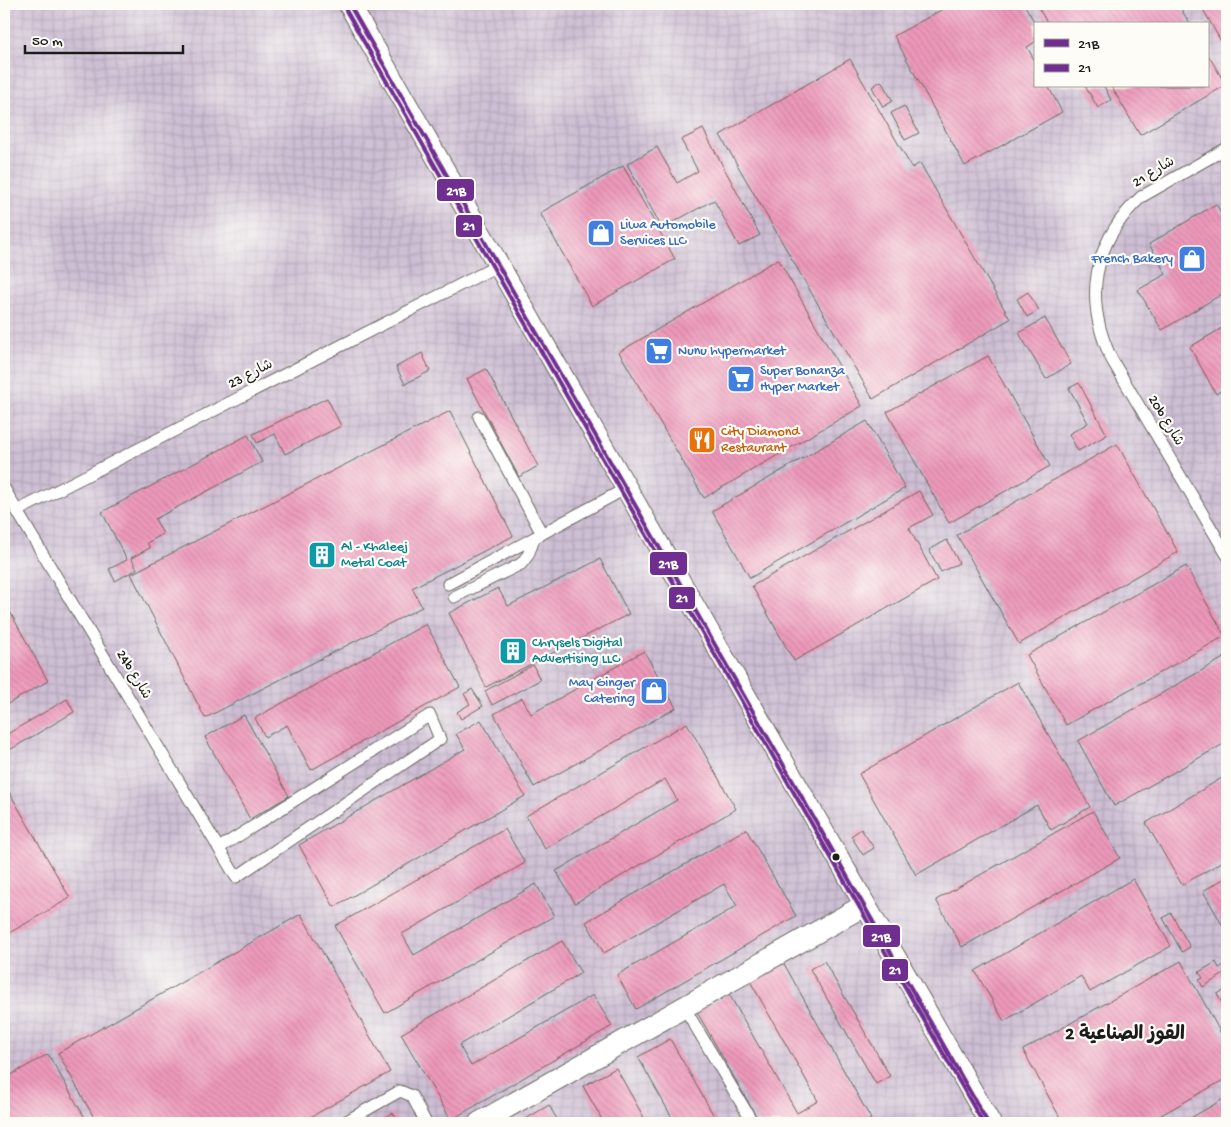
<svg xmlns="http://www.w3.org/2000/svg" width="1231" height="1127" font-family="'Gochi Hand','Playpen Sans Arabic',sans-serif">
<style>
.industrial{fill:url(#industrial-grid);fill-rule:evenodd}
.building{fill:url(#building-back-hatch)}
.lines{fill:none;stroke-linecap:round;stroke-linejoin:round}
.service-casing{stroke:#68665f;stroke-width:13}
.minor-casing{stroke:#68665f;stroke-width:23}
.service{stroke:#fff;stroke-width:11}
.minor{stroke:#fff;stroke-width:21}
.bus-1-casing{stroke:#fdfcf7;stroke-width:8}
.bus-2-casing{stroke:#fdfcf7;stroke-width:8}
.bus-1{stroke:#6f2e90;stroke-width:4}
.bus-2{stroke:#6f2e90;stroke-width:4}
.bus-dot{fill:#1c1c1c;stroke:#fdfcf7;stroke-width:2}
.labels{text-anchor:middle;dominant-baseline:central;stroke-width:4.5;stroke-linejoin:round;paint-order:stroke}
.street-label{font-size:14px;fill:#1c1c1c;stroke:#fdfcf7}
.shop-label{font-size:14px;fill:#366cbe;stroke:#fdfcf7;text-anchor:start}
.food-label{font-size:14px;fill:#c56008;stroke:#fdfcf7;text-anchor:start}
.culture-label{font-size:14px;fill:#0d838f;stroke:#fdfcf7;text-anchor:start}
.district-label{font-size:19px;font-weight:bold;fill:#1c1c1c;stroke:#fdfcf7}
.line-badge{stroke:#fdfcf7;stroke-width:2}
.badge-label{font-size:14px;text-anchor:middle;font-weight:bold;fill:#fff}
</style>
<defs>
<pattern id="industrial-grid" width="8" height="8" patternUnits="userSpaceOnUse" patternTransform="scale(1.25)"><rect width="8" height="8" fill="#cdbed3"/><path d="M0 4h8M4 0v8" fill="none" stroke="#afa3b5"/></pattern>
<pattern id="building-back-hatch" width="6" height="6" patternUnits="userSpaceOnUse" patternTransform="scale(1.25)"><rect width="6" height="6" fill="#ed98ba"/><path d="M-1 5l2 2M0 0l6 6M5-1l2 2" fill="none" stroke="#cb829f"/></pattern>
</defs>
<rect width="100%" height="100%" fill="#fdfcf7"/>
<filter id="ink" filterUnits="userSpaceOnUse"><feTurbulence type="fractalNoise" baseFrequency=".02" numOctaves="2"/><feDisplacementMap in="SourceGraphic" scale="10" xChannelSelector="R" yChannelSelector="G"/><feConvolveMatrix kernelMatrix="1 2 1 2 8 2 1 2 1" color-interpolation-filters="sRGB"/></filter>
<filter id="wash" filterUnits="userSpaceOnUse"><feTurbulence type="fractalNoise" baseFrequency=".0096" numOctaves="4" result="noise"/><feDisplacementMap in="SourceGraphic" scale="20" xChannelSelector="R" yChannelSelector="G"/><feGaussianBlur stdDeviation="1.12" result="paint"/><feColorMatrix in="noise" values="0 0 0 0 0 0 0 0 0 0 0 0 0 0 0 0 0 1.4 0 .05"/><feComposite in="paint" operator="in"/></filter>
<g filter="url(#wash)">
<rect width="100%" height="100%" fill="#f6eedc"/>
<path class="industrial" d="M 4,4 L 1227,4 L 1227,1123 L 4,1123 ZM 1035,24 L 1207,24 L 1207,86 L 1035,86 Z"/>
<g id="blocks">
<path class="building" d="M 952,4 L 1024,4 L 1035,23 L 1035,42 L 1027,47 L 1035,61 L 1035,86 L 1048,86 L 1062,112 L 965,166 L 894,36 Z
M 1036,4 L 1178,4 L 1190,24 L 1048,24 Z
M 1200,4 L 1227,4 L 1227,52 Z
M 1207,53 L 1226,85 L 1140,135 L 1111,86 L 1207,86 Z
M 850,59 L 912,168 L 920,163 L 1010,319 L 873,399 L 720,135 Z
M 881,81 L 893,101 L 883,107 L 872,87 Z
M 1085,86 L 1104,86 L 1111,100 L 1098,108 Z
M 904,106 L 919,133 L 905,140 L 891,113 Z
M 703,129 L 760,235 L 739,246 L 714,200 L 662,228 L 627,164 L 657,147 L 677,183 L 698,171 L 681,140 Z
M 623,166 L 675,259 L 592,306 L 540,213 Z
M 1216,204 L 1227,223 L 1227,291 L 1162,330 L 1138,290 L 1166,274 L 1149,244 Z
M 778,259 L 862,406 L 704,498 L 619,352 Z
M 1028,292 L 1039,310 L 1027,317 L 1017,299 Z
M 1045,318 L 1071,364 L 1046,379 L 1019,333 Z
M 1227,325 L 1227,387 L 1216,394 L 1190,347 Z
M 422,353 L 430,371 L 405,384 L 396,367 Z
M 988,356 L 1050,466 L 949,523 L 887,412 Z
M 486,369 L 538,466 L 519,477 L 467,379 Z
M 1079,383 L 1107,435 L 1078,451 L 1069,434 L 1088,423 L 1069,388 Z
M 327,398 L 341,426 L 285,454 L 275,434 L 257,443 L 253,434 Z
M 450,411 L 513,536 L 412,588 L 422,607 L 205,718 L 131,574 Z
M 867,421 L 905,488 L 750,578 L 712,511 Z
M 248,435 L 262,462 L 155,519 L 163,534 L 147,543 L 150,548 L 131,558 L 137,569 L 115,581 L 109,569 L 127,560 L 102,512 Z
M 1117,444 L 1178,552 L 1019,644 L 957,535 Z
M 919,491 L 933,515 L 909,528 L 937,580 L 794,661 L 752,586 Z
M 947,540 L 959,563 L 941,572 L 929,550 Z
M 600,559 L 629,614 L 486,687 L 449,613 L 498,588 L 508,606 Z
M 1186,566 L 1225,636 L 1066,725 L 1027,655 Z
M 4,601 L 48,681 L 4,706 Z
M 426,624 L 460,687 L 311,770 L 287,725 L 265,737 L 255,718 Z
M 644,651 L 676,708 L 534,787 L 494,714 L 522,698 L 531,714 Z
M 1227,656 L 1227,742 L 1114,806 L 1078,741 Z
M 533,665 L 540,680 L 492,705 L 485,691 Z
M 1018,682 L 1090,807 L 1051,830 L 1037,805 L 916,875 L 859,774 Z
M 472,689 L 483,706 L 461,719 L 457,712 L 470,704 L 464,694 Z
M 67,699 L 74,712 L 8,751 L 4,744 L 4,736 Z
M 244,715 L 289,796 L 250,819 L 205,737 Z
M 481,720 L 525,796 L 334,907 L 299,845 L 465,749 L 456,734 Z
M 687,723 L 736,809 L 575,903 L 556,871 L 677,800 L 665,779 L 545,849 L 526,816 Z
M 1227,775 L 1227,859 L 1182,885 L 1146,823 Z
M 4,783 L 70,898 L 4,936 Z
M 1093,811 L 1120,858 L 962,947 L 936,900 Z
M 505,829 L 525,863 L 402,934 L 414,955 L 536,884 L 554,916 L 385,1013 L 335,926 Z
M 746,829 L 796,916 L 636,1009 L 617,975 L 737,906 L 724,884 L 604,953 L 586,922 Z
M 861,829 L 874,848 L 863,855 L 851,836 Z
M 1227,877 L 1227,933 L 1203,891 Z
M 1133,879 L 1171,946 L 1090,992 L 1081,976 L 1004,1021 L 975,971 Z
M 1171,913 L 1190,947 L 1182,952 L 1163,918 Z
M 301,914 L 390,1072 L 300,1123 L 97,1123 L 58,1053 Z
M 562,941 L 581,973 L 459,1045 L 471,1066 L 593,995 L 612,1026 L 451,1120 L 401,1034 Z
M 824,961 L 890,1076 L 876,1084 L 810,969 Z
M 1181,961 L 1227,1044 L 1227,1078 L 1147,1123 L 1063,1123 L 1023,1050 Z
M 783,962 L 871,1119 L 864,1123 L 760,1123 L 697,1012 L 729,994 L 797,1113 L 818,1101 L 750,981 Z
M 1216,962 L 1219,968 L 1227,963 L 1227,972 L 1203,987 L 1199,980 L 1203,978 L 1199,972 Z
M 1227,989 L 1227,1012 L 1217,994 Z
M 670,1039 L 718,1123 L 675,1123 L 638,1057 Z
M 48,1054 L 88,1123 L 4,1123 L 4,1079 Z
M 616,1068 L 647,1123 L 604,1123 L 583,1086 Z
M 1227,1097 L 1227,1123 L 1182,1123 Z
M 549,1105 L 559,1123 L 519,1123 Z
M 393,1113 L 399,1123 L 375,1123 Z"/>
</g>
</g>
<g filter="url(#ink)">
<use href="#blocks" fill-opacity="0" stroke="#68665f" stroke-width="1"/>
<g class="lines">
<defs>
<path id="service" d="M 1227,148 L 1141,197 C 1092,243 1083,300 1112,360 L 1227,555
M 479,417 L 542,534
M 4,488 L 17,511 L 236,877 L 440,739 L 430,715 L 219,848
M 17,511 L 499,265
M 448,584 L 627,488
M 454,597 L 521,564 L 528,555 L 535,537
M 684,1007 L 753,1123
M 343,1123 L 400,1091 L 412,1096 L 426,1123"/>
<path id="minor" d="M 349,4 L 990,1123
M 479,1123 L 865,905"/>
</defs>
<use href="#service" class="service-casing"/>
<use href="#minor" class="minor-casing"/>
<use href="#service" class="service"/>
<use href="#minor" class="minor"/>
<defs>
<path id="bus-1" d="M 349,4 L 988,1123"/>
<path id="bus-2" d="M 344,7 L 983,1123"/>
</defs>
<use href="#bus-1" class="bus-1-casing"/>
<use href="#bus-2" class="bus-2-casing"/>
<use href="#bus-1" class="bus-1"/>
<use href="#bus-2" class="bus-2"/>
</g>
</g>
<defs>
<symbol id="shop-square" viewBox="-11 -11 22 22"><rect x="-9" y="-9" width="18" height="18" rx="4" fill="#3f7fe0" stroke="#fdfcf7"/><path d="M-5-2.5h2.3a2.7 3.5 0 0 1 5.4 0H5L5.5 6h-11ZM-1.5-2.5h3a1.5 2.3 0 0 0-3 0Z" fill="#fff"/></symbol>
<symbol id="supermarket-square" viewBox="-11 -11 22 22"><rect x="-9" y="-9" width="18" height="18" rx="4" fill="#3f7fe0" stroke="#fdfcf7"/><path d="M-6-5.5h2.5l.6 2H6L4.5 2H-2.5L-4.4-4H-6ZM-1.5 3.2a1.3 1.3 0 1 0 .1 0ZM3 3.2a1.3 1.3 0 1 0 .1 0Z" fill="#fff"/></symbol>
<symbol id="restaurant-square" viewBox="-11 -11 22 22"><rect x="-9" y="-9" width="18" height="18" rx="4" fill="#e8710a" stroke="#fdfcf7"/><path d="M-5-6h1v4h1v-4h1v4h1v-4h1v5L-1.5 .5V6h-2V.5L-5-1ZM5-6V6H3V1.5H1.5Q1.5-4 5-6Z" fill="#fff"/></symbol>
<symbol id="building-square" viewBox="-11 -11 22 22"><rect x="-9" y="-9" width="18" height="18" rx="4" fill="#0f9aa8" stroke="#fdfcf7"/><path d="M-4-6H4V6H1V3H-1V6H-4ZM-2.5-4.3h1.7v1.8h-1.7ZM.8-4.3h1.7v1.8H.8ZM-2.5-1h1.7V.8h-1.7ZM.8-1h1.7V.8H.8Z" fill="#fff"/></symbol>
</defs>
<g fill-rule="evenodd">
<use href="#shop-square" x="585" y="217" width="32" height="32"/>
<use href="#shop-square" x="1176" y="243" width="32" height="32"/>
<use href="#supermarket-square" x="643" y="335" width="32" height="32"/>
<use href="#supermarket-square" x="725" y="363" width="32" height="32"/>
<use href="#restaurant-square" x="686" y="424" width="32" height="32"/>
<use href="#building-square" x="306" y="539" width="32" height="32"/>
<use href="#building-square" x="497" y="635" width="32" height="32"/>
<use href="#shop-square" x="638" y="675" width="32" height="32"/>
</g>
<circle class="bus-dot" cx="836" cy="857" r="4.5"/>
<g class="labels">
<g class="street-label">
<text transform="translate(1154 173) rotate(-31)">شارع 21</text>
<text transform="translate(251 375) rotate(-27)">شارع 23</text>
<text transform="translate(1165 421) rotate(59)">20b شارع</text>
<text transform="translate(133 675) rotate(59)">24b شارع</text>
</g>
<g class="shop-label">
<text x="620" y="225">Liwa Automobile<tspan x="620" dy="16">Services LLC</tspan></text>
<text x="1173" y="259" text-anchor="end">French Bakery</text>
<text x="678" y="351">Nunu hypermarket</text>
<text x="760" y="371">Super Bonanza<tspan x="760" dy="16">Hyper Market</tspan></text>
<text x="635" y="683" text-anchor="end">May Ginger<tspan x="635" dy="16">Catering</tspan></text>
</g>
<g class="food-label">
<text x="721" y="432">City Diamond<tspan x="721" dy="16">Restaurant</tspan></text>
</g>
<g class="culture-label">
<text x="341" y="547">Al - Khaleej<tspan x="341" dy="16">Metal Coat</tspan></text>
<text x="532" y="643">Chrysels Digital<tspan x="532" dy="16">Advertising LLC</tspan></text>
</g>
<g class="district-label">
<text x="1125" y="1035">القوز الصناعية 2</text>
</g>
</g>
<g class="line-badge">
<rect x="436" y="178" width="39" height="24" rx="5" fill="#6f2e90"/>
<rect x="455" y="214" width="28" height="24" rx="5" fill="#6f2e90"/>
<rect x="649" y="551" width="39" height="25" rx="5" fill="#6f2e90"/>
<rect x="668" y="586" width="28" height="24" rx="5" fill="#6f2e90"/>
<rect x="862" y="924" width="39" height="24" rx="5" fill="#6f2e90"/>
<rect x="881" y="958" width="28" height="24" rx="5" fill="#6f2e90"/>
</g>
<g class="badge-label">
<text x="456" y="195">21B</text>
<text x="469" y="230">21</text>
<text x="668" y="568">21B</text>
<text x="682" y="602">21</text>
<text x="881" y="941">21B</text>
<text x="895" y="974">21</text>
</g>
<rect width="1231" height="1127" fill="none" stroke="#fdfcf7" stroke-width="20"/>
<rect x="1034" y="22" width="175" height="65" fill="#fdfcf7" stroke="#a3a29f"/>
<rect x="1044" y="39" width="25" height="8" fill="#6f2e90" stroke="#a3a29f"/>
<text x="1078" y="48" font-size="15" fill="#1c1c1c">21B</text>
<rect x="1044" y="64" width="25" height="8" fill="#6f2e90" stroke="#a3a29f"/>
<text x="1078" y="72" font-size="15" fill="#1c1c1c">21</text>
<path d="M25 45v8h158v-8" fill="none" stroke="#1c1c1c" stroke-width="2.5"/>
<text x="32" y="45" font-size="15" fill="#1c1c1c" stroke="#fdfcf7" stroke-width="4" paint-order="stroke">50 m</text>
</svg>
